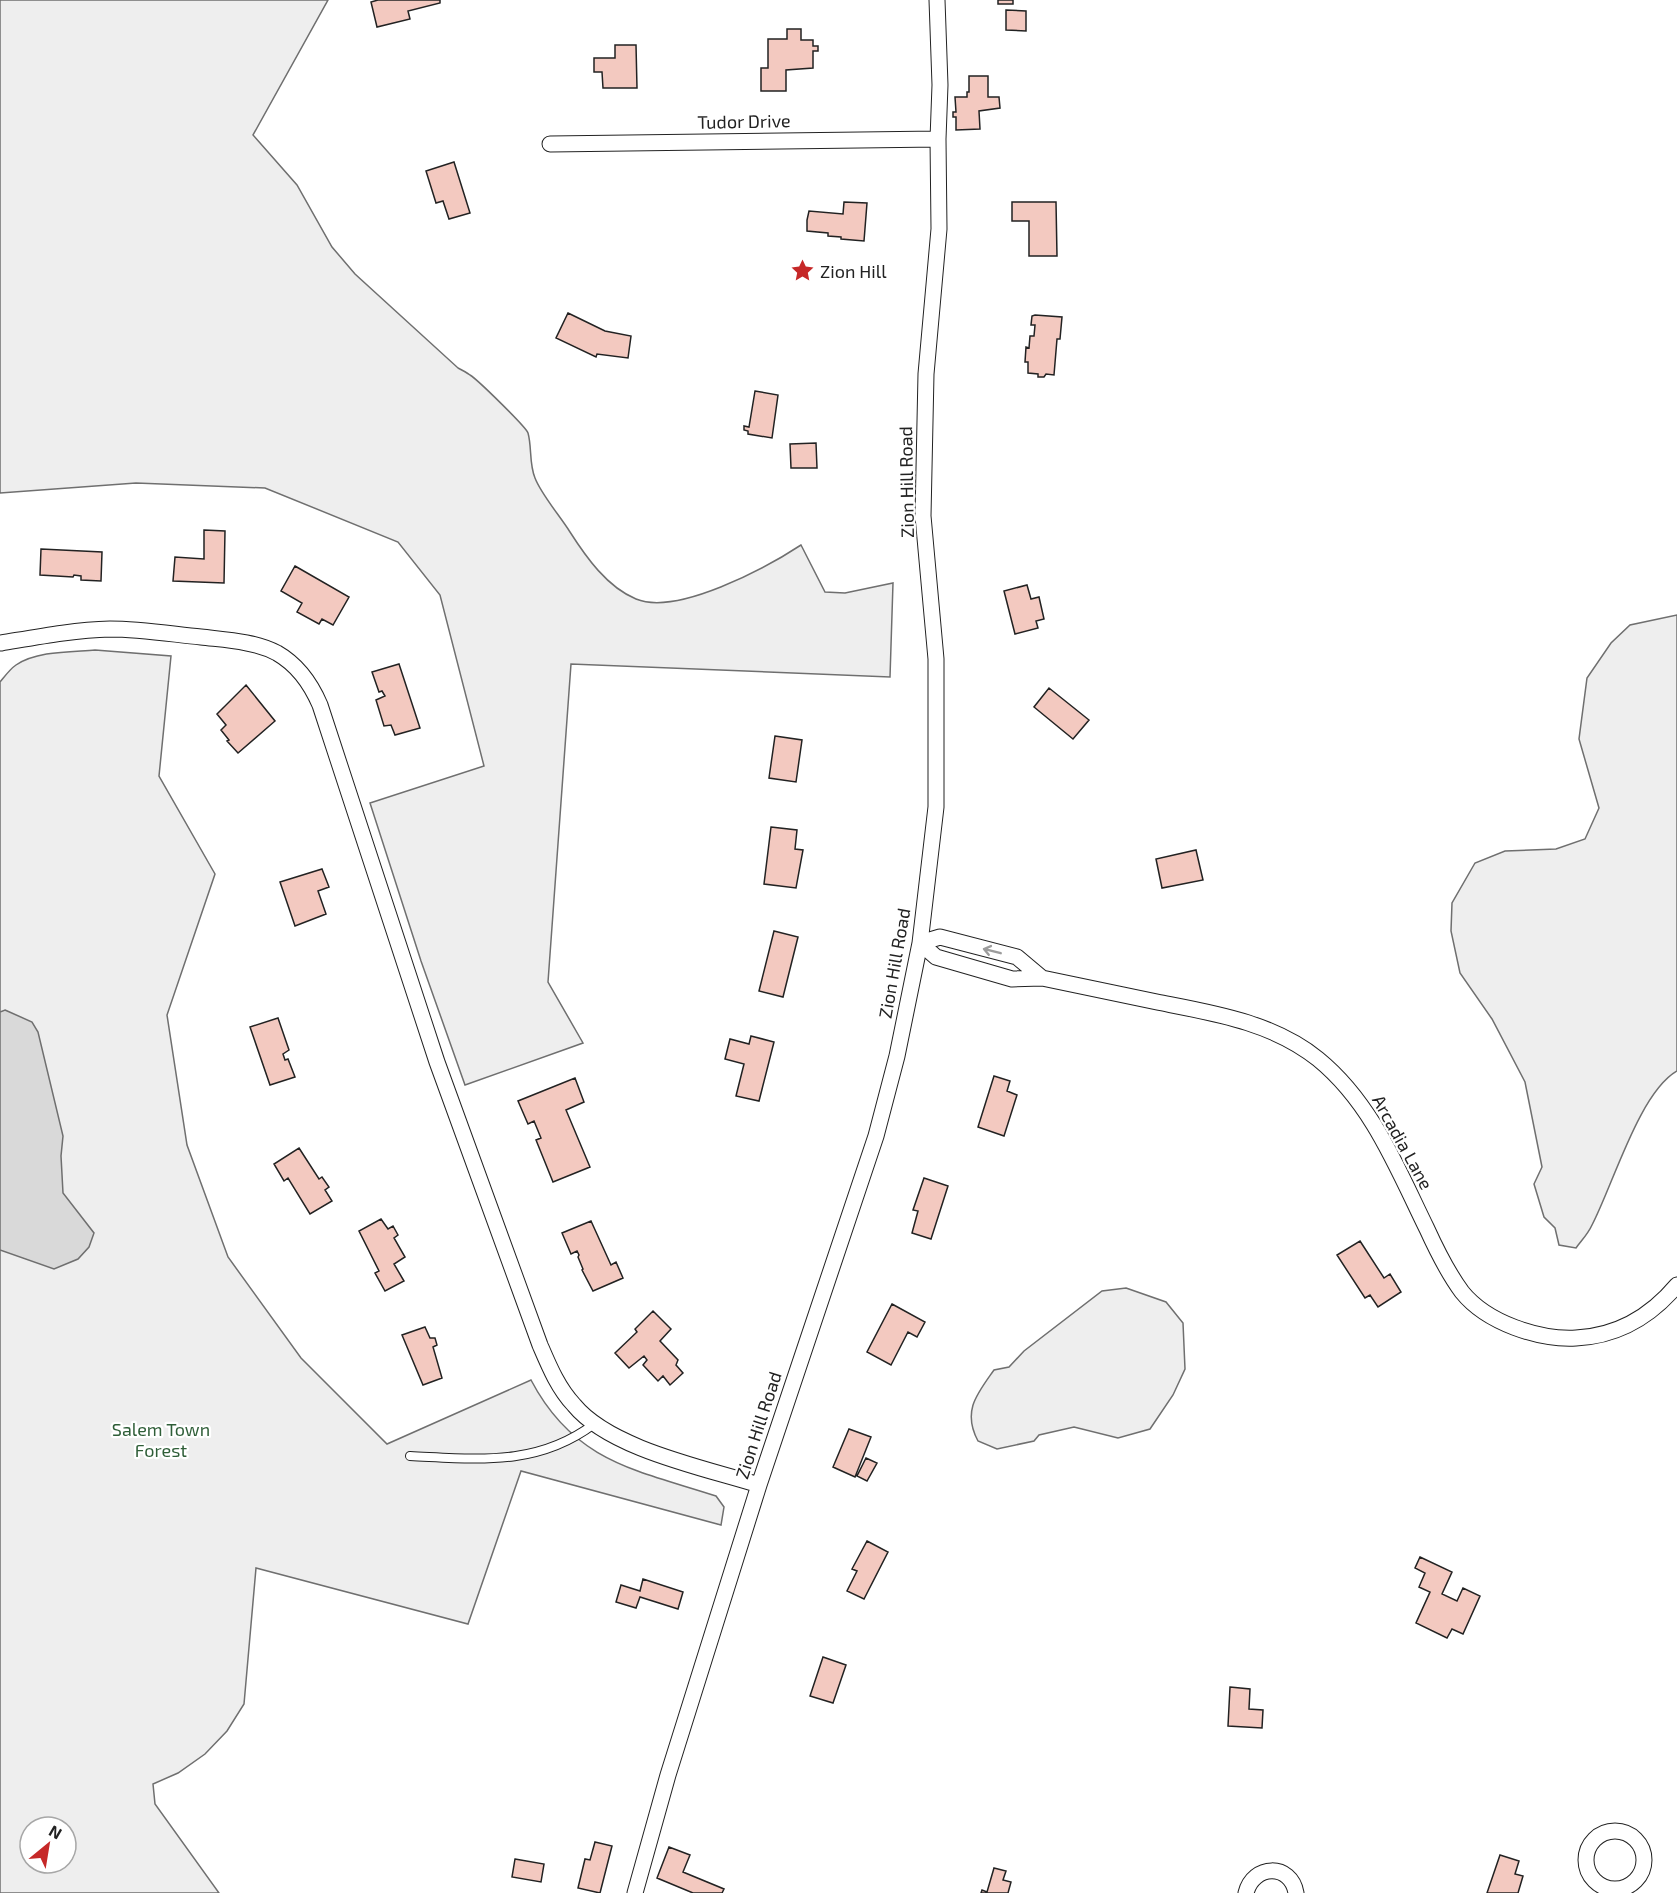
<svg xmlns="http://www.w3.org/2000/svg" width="1677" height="1893" font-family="'Exo 2',sans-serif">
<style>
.green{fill:#eee;stroke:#6f6f6f;stroke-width:1.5;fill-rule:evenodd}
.water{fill:#d9d9d9;stroke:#6f6f6f;stroke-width:1.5}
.building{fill:#f3c9c0;stroke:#222;stroke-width:1.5}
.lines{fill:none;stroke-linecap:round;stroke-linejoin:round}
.service-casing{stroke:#222;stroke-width:10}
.minor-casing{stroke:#222;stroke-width:17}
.service{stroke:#fff;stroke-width:8}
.minor{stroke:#fff;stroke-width:15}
.oneway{stroke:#9c9c9c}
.labels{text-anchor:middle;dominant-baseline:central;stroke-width:4.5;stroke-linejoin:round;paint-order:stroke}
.street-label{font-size:18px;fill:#222;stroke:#fff}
.poi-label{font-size:18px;fill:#222;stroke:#fff;text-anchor:start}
.park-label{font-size:18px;fill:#2f5e38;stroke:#fff}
</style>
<rect width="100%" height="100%" fill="#fff"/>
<path class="green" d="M 0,0 L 328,0 L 253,135 L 297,185 L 332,247 L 355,274 L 458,368 C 462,370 466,372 470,375 C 478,380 526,427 528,433 C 532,447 529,464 535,478 C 541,494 560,516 570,532 C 586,557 607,587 636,599 C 677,616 766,568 801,545 L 825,592 L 845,593 L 893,583 L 890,677 L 571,664 L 548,982 L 583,1043 L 465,1085 L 421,961 L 370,803 L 484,766 L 440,595 L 398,542 L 265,488 L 136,483 L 0,493 Z
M 1677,615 L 1677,1071 C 1639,1093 1613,1185 1592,1225 C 1588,1234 1581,1241 1576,1248 L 1559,1245 L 1555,1228 L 1544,1217 L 1534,1184 L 1542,1167 L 1525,1082 L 1492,1019 L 1460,973 L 1451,931 L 1452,903 L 1475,863 L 1505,851 L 1556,849 L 1585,839 L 1599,808 L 1579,739 L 1587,678 L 1611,643 L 1630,625 Z
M 95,650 L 171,656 L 159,776 L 215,874 L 167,1015 L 187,1145 L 228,1257 L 301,1358 L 387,1444 L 531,1380 C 574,1462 636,1470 716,1496 L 724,1507 L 721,1525 L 521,1471 L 468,1624 L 256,1568 L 244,1704 L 227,1731 L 205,1754 L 178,1773 L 153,1784 L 155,1804 L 219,1893 L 0,1893 L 0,682 C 5,676 10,669 16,665 C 37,651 70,652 95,650 ZM 30,1827 L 66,1827 L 66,1863 L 30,1863 Z
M 1126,1288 L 1166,1302 L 1183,1323 L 1185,1369 L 1173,1395 L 1150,1429 L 1118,1438 L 1074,1427 L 1039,1435 L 1034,1441 L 997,1449 L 978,1441 C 962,1411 977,1394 994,1370 L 1009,1367 L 1024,1351 L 1102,1291 Z"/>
<path class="water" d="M 5,1010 L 32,1022 L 38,1032 L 63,1136 L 61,1156 L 63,1193 L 94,1233 L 89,1247 L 78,1259 L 54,1269 L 0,1250 L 0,1012 Z"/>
<path class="building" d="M 378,0 L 440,0 L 440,3 L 408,11 L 410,19 L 377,27 L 371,2 Z
M 998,0 L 1013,0 L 1013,4 L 998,4 Z
M 1006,10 L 1026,11 L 1026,31 L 1006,30 Z
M 787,29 L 801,29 L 801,40 L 813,40 L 813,46 L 818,46 L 818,51 L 813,51 L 813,68 L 786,70 L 786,91 L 761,91 L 761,68 L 768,68 L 768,39 L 787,39 Z
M 615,45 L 636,45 L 637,88 L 603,88 L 602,72 L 594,72 L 594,58 L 615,58 Z
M 969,76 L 988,76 L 988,97 L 999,97 L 1000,108 L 979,111 L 980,129 L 956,130 L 956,117 L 953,117 L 953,112 L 956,112 L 955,97 L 967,97 L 967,92 L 969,92 Z
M 454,162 L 470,213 L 449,219 L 443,201 L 436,203 L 426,171 Z
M 844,202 L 867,203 L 864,241 L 841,239 L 841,237 L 828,236 L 828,233 L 807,231 L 807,220 L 809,211 L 843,214 Z
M 1012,202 L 1056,202 L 1057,256 L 1029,256 L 1029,221 L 1012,221 Z
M 568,313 L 605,331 L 631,336 L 628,358 L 597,354 L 596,357 L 556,338 Z
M 1035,315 L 1062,317 L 1060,339 L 1057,339 L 1054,375 L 1046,374 L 1044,377 L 1038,377 L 1038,374 L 1028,373 L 1028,362 L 1025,362 L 1026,347 L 1029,348 L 1030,336 L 1034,336 L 1035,325 L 1031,325 L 1032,316 Z
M 755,391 L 778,395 L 772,438 L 748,434 L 748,431 L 744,430 L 744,426 L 749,427 Z
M 816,443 L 817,468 L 791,468 L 790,444 Z
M 204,530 L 225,531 L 224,583 L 173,581 L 175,557 L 204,559 Z
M 41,549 L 102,552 L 101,581 L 81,580 L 81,576 L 74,575 L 73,577 L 40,575 Z
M 295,566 L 349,597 L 333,625 L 322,619 L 319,624 L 297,612 L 302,603 L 281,591 Z
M 1027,585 L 1031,599 L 1039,597 L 1044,619 L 1036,621 L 1038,628 L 1015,634 L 1004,591 Z
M 399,664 L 420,728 L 395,735 L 391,725 L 384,726 L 376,700 L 385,696 L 382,691 L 379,692 L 372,672 Z
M 246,685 L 275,721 L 238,753 L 227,741 L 229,740 L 221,730 L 226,725 L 217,714 Z
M 1049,688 L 1089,720 L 1073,739 L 1034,707 Z
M 775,736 L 802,740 L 796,782 L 769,778 Z
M 771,827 L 797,830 L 795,849 L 803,850 L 796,888 L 764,884 Z
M 1196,850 L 1203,880 L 1162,888 L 1156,859 Z
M 322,869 L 329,887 L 318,891 L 326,914 L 295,926 L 280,882 Z
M 774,931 L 798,937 L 783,997 L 759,991 Z
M 278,1018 L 289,1050 L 283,1054 L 285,1060 L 288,1059 L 295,1077 L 270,1085 L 250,1027 Z
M 751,1036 L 774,1042 L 759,1101 L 736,1096 L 744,1064 L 725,1059 L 730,1039 L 749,1044 Z
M 994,1076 L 1010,1081 L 1007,1091 L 1017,1095 L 1004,1136 L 978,1127 Z
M 575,1078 L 584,1102 L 566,1110 L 590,1167 L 553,1182 L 536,1140 L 541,1138 L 534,1121 L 528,1124 L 518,1101 Z
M 299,1148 L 319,1179 L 322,1177 L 329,1187 L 325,1190 L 332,1201 L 310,1214 L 288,1178 L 284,1181 L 274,1164 Z
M 924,1178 L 948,1186 L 931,1239 L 912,1233 L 918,1211 L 913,1210 Z
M 381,1219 L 388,1229 L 393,1226 L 398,1235 L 394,1238 L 405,1257 L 394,1264 L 404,1281 L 385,1291 L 375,1273 L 379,1271 L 359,1231 Z
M 591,1221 L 611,1265 L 616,1262 L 623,1278 L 593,1291 L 582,1270 L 583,1269 L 578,1257 L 579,1255 L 577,1251 L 571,1254 L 562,1233 Z
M 1360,1241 L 1384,1278 L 1390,1274 L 1401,1292 L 1378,1307 L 1370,1295 L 1365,1298 L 1337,1255 Z
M 892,1304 L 925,1322 L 917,1337 L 908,1332 L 891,1365 L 867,1352 Z
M 653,1311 L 671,1329 L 660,1341 L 678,1360 L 676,1365 L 683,1373 L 670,1385 L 663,1376 L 658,1381 L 643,1365 L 647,1360 L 644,1356 L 629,1368 L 615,1353 L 637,1332 L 635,1329 Z
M 425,1327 L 430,1338 L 435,1338 L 437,1345 L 433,1347 L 442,1378 L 423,1385 L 402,1335 Z
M 849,1429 L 871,1437 L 855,1477 L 833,1467 Z
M 866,1458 L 877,1463 L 867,1481 L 857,1476 Z
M 867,1541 L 888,1552 L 864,1599 L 847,1591 L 857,1571 L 852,1569 Z
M 1420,1557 L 1452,1572 L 1442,1594 L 1457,1601 L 1463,1588 L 1480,1596 L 1463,1634 L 1452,1629 L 1447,1638 L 1416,1623 L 1430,1592 L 1419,1587 L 1425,1573 L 1415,1568 Z
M 643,1579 L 683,1592 L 678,1609 L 640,1597 L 636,1608 L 616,1602 L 621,1585 L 640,1591 Z
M 823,1657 L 846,1665 L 833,1703 L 810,1696 Z
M 1230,1687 L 1250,1689 L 1249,1709 L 1263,1710 L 1262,1728 L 1228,1726 Z
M 595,1842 L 612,1846 L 600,1893 L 578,1888 L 585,1859 L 590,1860 Z
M 669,1847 L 690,1855 L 683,1872 L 724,1889 L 722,1893 L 693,1893 L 657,1878 Z
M 1500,1855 L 1519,1861 L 1515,1874 L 1523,1876 L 1518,1893 L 1487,1893 Z
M 515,1859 L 544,1864 L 541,1882 L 512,1877 Z
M 994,1868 L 1006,1871 L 1003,1880 L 1011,1882 L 1008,1893 L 981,1893 L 982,1890 L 987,1892 Z"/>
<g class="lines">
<defs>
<path id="service" d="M 410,1456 C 477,1459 537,1467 594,1424"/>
<path id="minor" d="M 550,144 L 938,139
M 1,643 C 37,637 73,630 110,629 C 140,629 171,634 201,637 C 226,640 254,641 277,653 C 298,665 311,684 320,705 L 437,1062 L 540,1345 C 549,1366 558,1388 574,1405 C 610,1449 705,1468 759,1485
M 920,943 L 936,957 L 1012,979 L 1042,978 C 1080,986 1119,994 1157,1002 C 1213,1013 1272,1022 1318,1059 C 1372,1103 1397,1168 1427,1229 C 1437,1251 1448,1273 1462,1292 C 1487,1323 1539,1340 1576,1338 C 1618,1336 1651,1316 1677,1285
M 920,943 L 940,937 L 1017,957 L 1042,978
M1586 1860a29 29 0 1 1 58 0a29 29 0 1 1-58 0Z
M 635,1893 L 668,1775 L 759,1485 L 876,1136 L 897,1056 L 920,943 L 936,807 L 936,659 L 923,516 L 926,374 L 939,229 L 938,139 L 940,85 L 937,0
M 1246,1893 C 1253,1864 1291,1863 1296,1893"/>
</defs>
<use href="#service" class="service-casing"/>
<use href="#minor" class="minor-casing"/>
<use href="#service" class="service"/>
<use href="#minor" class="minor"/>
</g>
<defs><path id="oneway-shaft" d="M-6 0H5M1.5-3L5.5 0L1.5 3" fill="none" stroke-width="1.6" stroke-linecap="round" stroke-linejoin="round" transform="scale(1.5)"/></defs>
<use class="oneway" href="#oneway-shaft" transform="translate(992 951) rotate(-166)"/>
<defs>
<symbol id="sight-bare" viewBox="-9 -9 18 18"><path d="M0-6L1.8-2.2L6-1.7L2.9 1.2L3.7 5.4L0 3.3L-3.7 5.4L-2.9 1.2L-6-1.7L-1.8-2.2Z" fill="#c62828" stroke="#fff" stroke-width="2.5" paint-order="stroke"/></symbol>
</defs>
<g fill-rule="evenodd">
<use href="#sight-bare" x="786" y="254" width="33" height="33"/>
</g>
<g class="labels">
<g class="street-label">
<text transform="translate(744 121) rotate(-1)">Tudor Drive</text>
<text transform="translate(906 482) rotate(-91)">Zion Hill Road</text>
<text transform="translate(894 963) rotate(-80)">Zion Hill Road</text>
<text transform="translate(1403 1142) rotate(61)">Arcadia Lane</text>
<text transform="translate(758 1425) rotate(-72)">Zion Hill Road</text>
</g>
<g class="poi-label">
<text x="820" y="271">Zion Hill</text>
</g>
<g class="park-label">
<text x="161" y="1429">Salem Town<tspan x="161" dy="21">Forest</tspan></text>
</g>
</g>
<g transform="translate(48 1845) rotate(30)"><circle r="28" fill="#ffffff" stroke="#a7a7a7" stroke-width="1.5"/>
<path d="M0-4.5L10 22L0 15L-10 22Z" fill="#c62828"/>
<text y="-9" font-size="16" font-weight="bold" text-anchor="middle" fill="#222222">N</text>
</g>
</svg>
